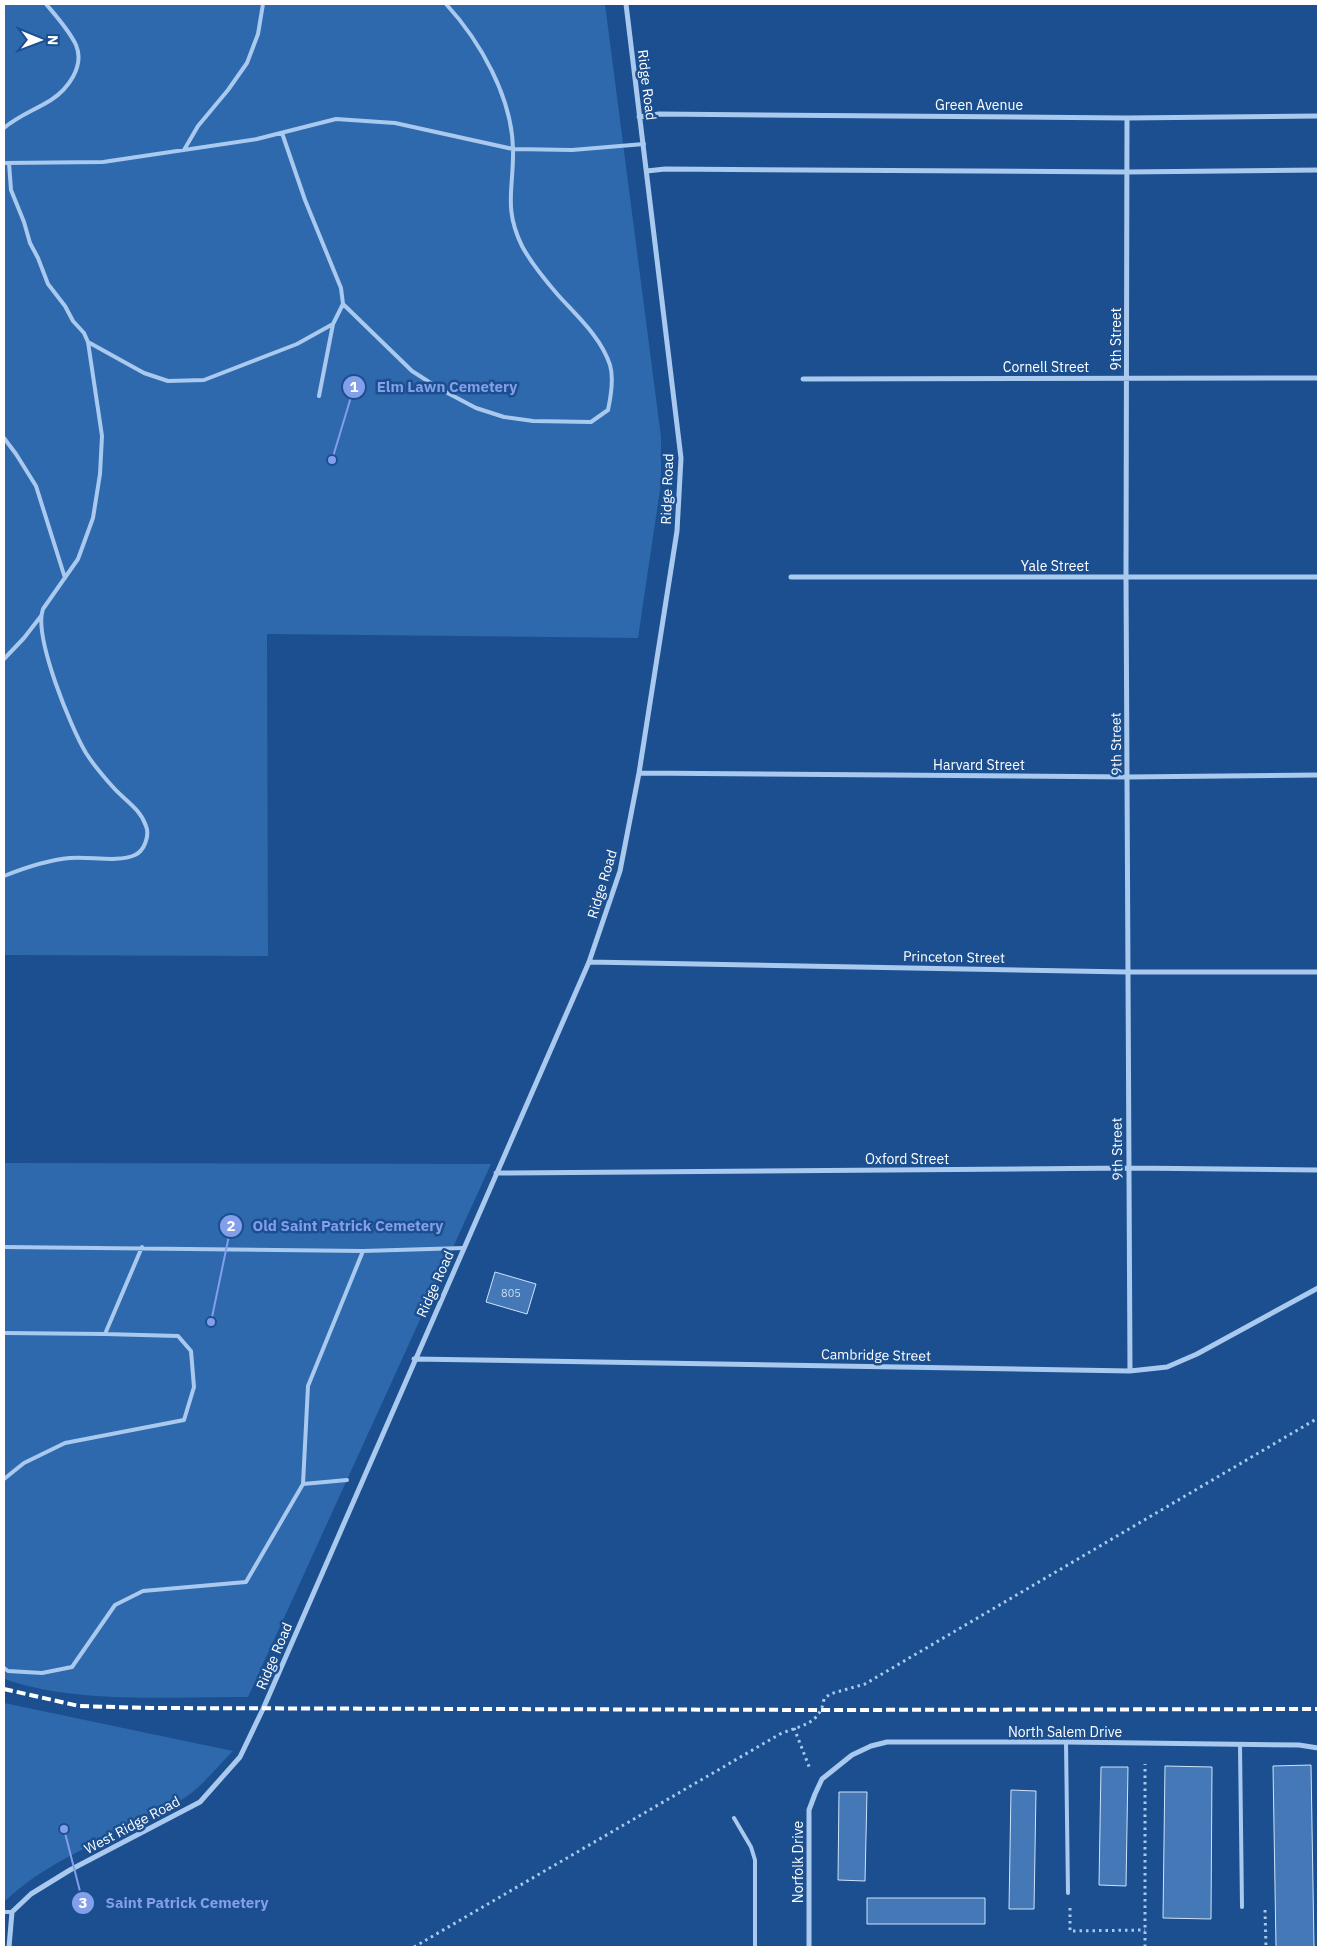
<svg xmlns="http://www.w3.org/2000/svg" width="1322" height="1951" font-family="'IBM Plex Sans',sans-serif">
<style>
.green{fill:#2e69ad}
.building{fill:#4478b7;stroke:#cfe3fa}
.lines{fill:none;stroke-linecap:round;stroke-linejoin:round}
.path{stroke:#a9c9ee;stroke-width:3;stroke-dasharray:2.5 4;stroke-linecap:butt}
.lane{stroke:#a9c9ee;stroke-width:4}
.street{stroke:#a9c9ee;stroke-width:5}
.rail{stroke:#fff;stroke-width:4;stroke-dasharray:9 4;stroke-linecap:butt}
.labels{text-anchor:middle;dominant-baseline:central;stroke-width:5;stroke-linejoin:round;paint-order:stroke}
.number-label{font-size:11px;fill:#d0dded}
.street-label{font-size:14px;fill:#fff;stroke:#1b4f8f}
.leader{fill:none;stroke:#839eea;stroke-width:2}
.callout-dot{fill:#839eea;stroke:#1b4f8f;stroke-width:2}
.mark-label{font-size:15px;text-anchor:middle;font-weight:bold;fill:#fff}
.callout-label{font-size:15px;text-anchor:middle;font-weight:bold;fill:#839eea;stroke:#1b4f8f;stroke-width:5;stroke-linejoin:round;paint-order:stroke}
</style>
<rect width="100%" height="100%" fill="#1b4f8f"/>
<path class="green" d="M 4,4 L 605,4 L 661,437 L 661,483 L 638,638 L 267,634 L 268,956 L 4,955 Z
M 4,1163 L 491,1164 L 248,1697 C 167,1696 82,1705 4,1679 Z
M 4,1703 L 233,1751 C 221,1763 200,1788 186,1797 C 129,1832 52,1855 4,1902 Z"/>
<path class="building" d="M 495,1272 L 536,1284 L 527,1314 L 486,1302 Z
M 1311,1765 L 1314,1947 L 1276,1947 L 1273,1766 Z
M 1165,1766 L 1212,1767 L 1211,1919 L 1163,1918 Z
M 1101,1767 L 1128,1767 L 1126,1886 L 1099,1885 Z
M 1011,1790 L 1036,1791 L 1034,1909 L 1009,1909 Z
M 839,1792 L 867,1792 L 865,1881 L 838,1880 Z
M 867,1898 L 985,1898 L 985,1924 L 867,1924 Z"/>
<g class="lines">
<path class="path" d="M 794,1728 L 810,1769
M 1070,1908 L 1070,1931 L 1145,1930
M 1265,1910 L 1266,1947
M 414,1947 L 780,1734 C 801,1725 820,1725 824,1699 L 830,1694 L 865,1684 L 1318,1418
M 1145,1947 L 1145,1764"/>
<path class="lane" d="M 4,128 C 18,116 35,110 51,100 C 68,89 85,66 76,45 C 69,30 56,16 46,4
M 184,150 L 198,126 L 228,90 L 247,63 L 258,34 L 263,4
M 4,163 L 103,162 L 257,139 L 336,119 L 395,123 L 513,149 L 572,150 L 644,144
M 343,304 L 412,371 L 440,389 L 476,408 L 504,417 L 533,421 L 591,422 L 608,410 C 611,396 614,378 610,365 C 601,337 576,315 558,295 C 545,280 531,263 522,246 C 503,207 514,188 513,149 C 512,97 480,41 446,4
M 88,342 L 144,373 L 168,381 L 204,380 L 297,344 L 333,324 L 343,304 L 341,288 L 305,200 L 282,133
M 319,396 L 333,324
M 4,438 L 16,454 L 36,486 L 65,578
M 4,659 L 24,638 L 41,616
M 4,876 C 24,868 48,860 70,858 C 89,856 118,863 135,855 C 144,851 150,836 146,826 C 140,808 124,800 112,786 C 103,776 93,764 86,753 C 71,728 33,636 43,609 L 78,559 L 93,518 L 100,474 L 102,436 L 88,342 L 84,333 L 73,321 L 65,306 L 48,284 L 38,258 L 30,243 L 24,222 L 11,190 L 9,163
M 4,1247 L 363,1251 L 463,1248
M 4,1333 L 105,1334 L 142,1247
M 4,1479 L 24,1463 L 65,1443 L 184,1420 L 194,1387 L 191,1351 L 178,1336 L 105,1334
M 303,1484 L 308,1386 L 363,1251
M 4,1668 L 8,1671 L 42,1673 L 72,1667 L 115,1605 L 143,1591 L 246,1582 L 303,1484 L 347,1480
M 1066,1742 L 1068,1893
M 1240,1745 L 1242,1907
M 734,1818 L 751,1847 L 755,1860 L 755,1947
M 4,1912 L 12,1912"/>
<path class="street" d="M 639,117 L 659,114 L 1127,118 L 1318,116
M 1127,118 L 1126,577 L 1130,1371
M 647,171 L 665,169 L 1127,172 L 1318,170
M 803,379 L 1318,378
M 791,577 L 1318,577
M 639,773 L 1128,777 L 1318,775
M 589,962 L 1127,972 L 1318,972
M 496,1173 L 1129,1168 L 1318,1170
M 414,1359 L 1130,1371 L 1167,1367 L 1197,1354 L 1318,1288
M 9,1947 L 12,1912 L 31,1894 L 70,1870 L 200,1802 L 240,1757 L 263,1709 L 589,962 L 620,871 L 639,773 L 677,531 L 681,458 L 626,4
M 809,1947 L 809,1810 L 815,1794 L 822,1779 L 852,1755 L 871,1746 L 887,1742 L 1066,1742 L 1299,1745 L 1318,1748"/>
<path class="rail" d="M 4,1689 L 79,1706 L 150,1708 L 822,1710 L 1318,1709"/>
</g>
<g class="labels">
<g class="number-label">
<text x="511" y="1293">805</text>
</g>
<g class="street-label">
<text transform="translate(647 85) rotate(83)">Ridge Road</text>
<text x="979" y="105">Green Avenue</text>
<text transform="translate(1116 339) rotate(-90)">9th Street</text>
<text x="1046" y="367">Cornell Street</text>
<text transform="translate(667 489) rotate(-88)">Ridge Road</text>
<text x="1055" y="566">Yale Street</text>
<text transform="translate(1116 744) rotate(-91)">9th Street</text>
<text x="979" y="765">Harvard Street</text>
<text transform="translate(602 884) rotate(-73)">Ridge Road</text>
<text transform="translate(954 957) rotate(1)">Princeton Street</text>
<text transform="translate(1117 1149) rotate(-91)">9th Street</text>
<text x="907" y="1159">Oxford Street</text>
<text transform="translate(435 1284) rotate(-66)">Ridge Road</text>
<text transform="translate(876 1355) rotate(1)">Cambridge Street</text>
<text transform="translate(274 1656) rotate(-67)">Ridge Road</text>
<text x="1065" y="1732">North Salem Drive</text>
<text transform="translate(132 1825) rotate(-28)">West Ridge Road</text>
<text transform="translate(798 1862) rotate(-90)">Norfolk Drive</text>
</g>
</g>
<path class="leader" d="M332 460L354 387M211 1322L231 1226M64 1829L83 1903"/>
<g class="callout-dot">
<circle cx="332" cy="460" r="5"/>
<circle cx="211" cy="1322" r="5"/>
<circle cx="64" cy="1829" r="5"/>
<circle cx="354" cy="387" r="12"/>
<circle cx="231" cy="1226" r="12"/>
<circle cx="83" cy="1903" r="12"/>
</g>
<g class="mark-label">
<text x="354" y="392">1</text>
<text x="231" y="1231">2</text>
<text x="83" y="1908">3</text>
</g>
<g class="callout-label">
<text x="447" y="392">Elm Lawn Cemetery</text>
<text x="348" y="1231">Old Saint Patrick Cemetery</text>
<text x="187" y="1908">Saint Patrick Cemetery</text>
</g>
<rect width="1322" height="1951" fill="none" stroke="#ffffff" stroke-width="10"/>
<g transform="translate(40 40) rotate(91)" stroke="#1b4f8f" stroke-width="4" paint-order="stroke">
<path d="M0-4L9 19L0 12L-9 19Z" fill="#ffffff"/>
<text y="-8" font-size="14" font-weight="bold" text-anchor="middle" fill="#ffffff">N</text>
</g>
</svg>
